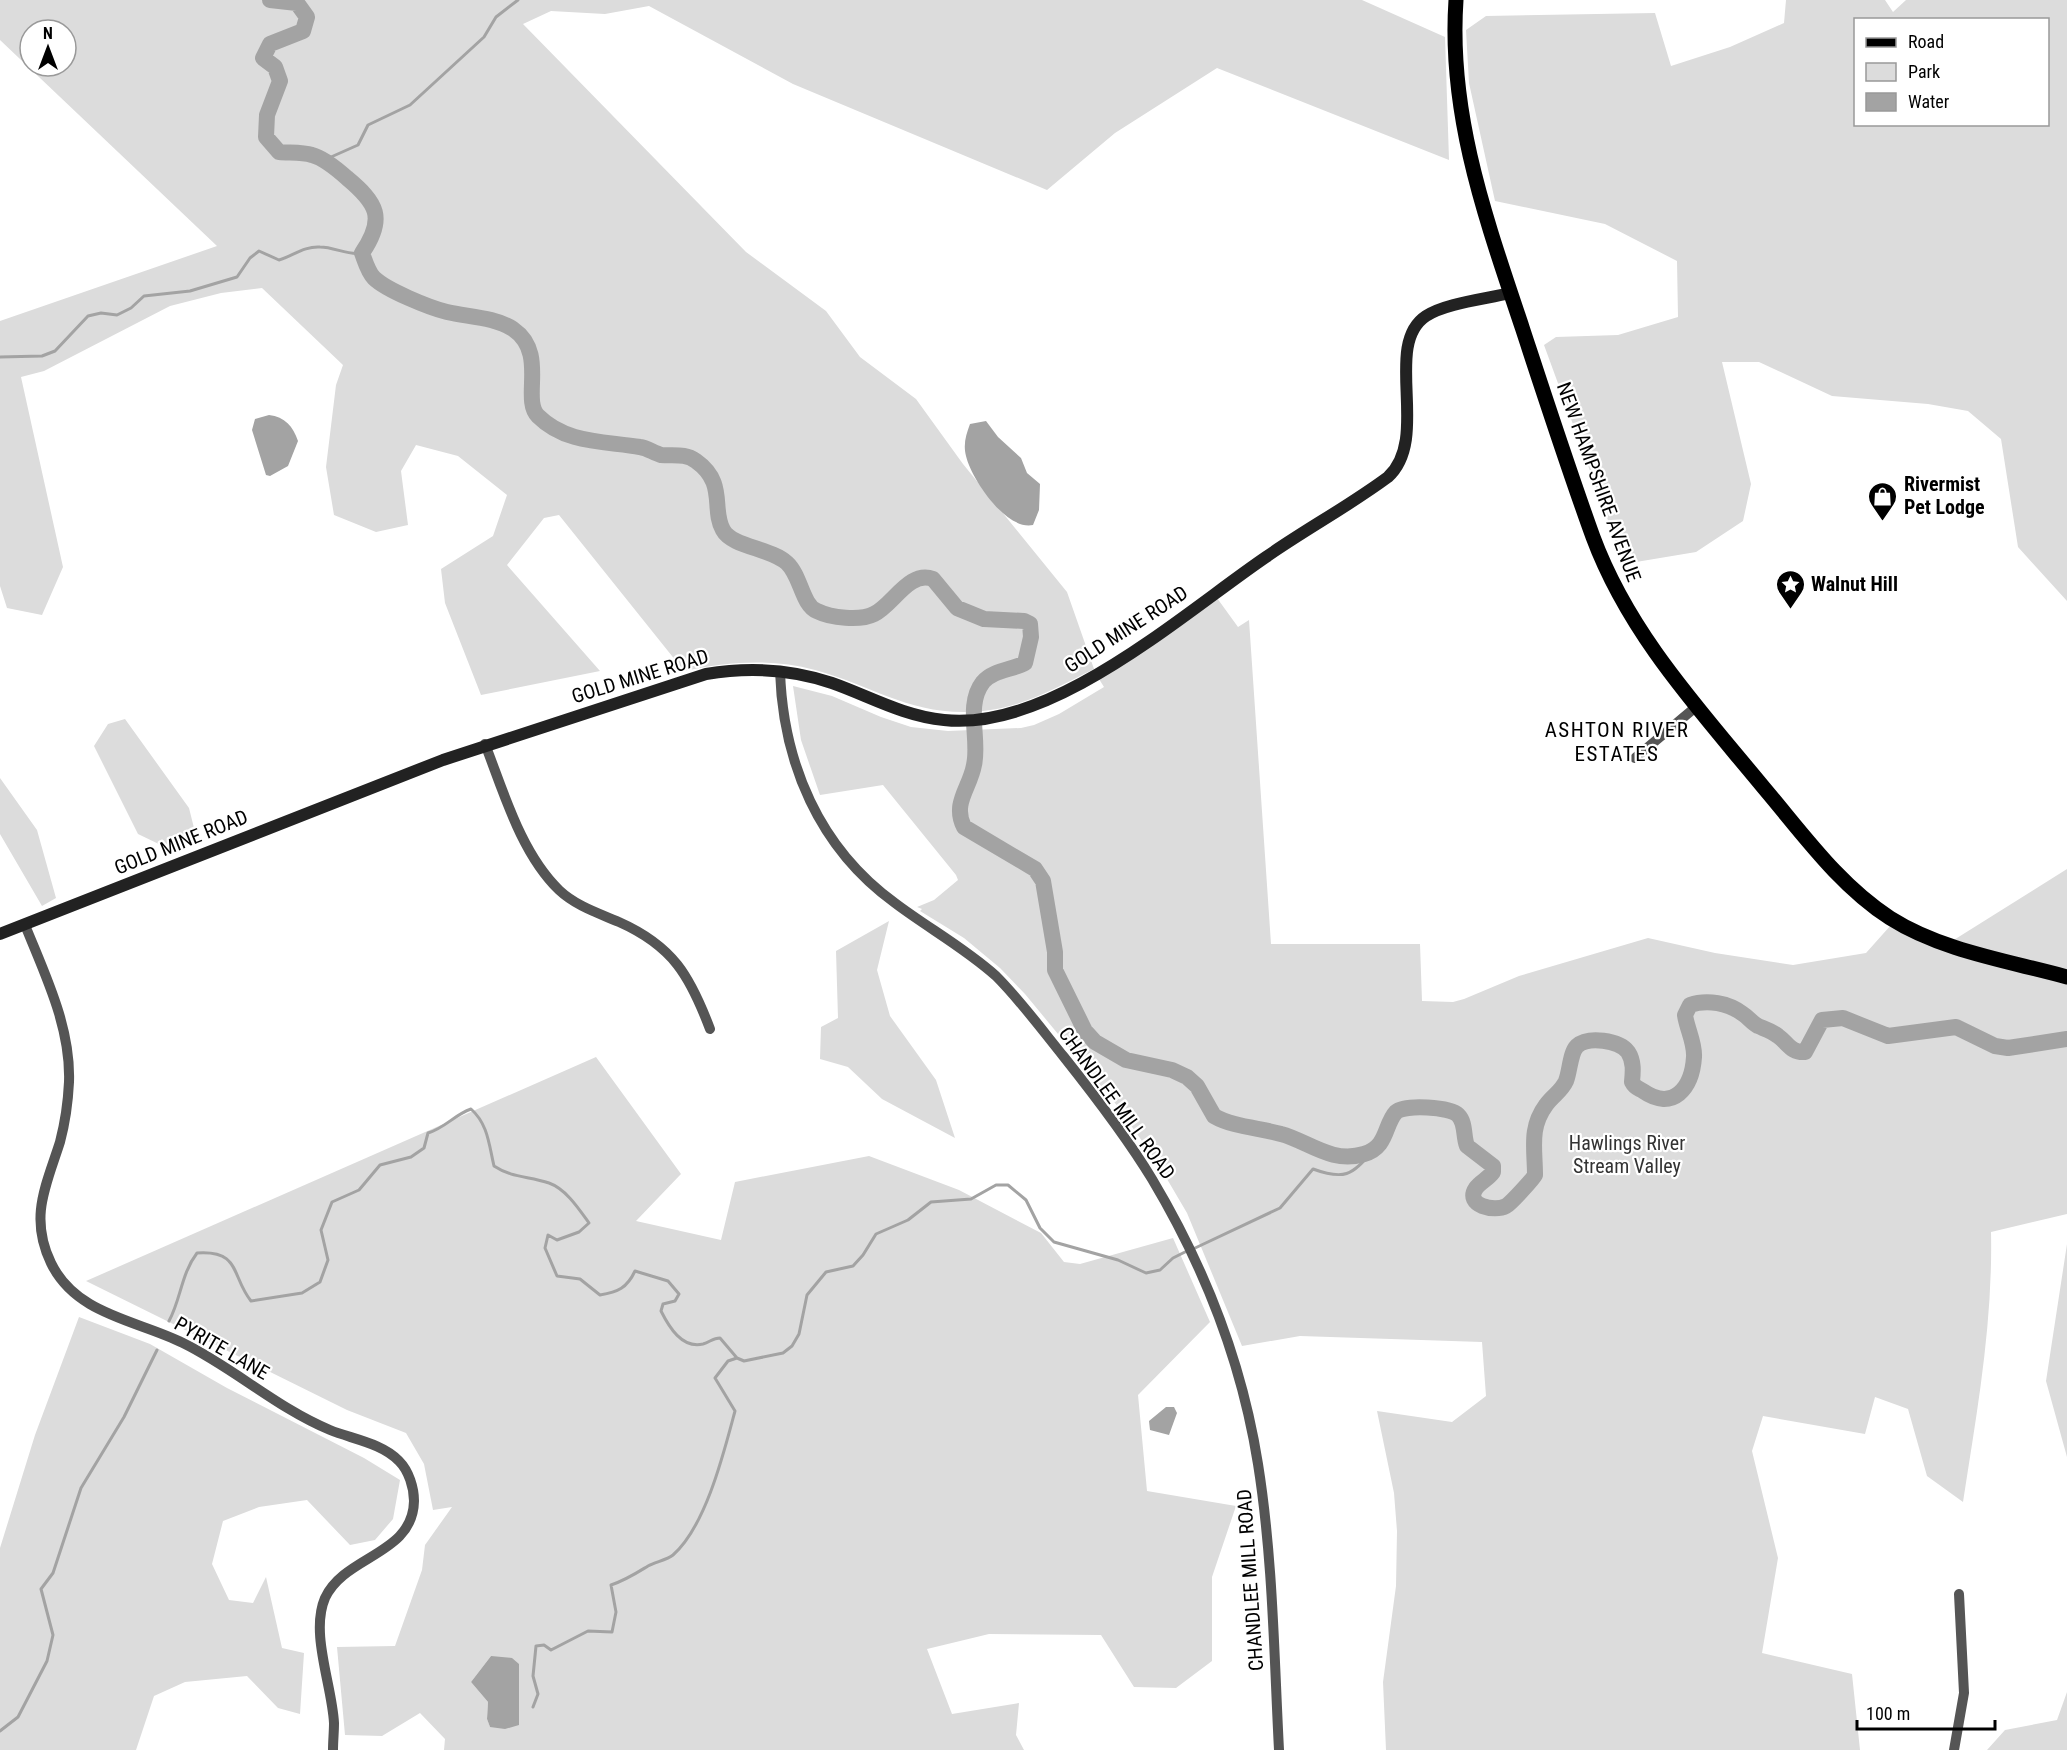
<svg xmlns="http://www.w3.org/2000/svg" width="2067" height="1750" font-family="'Roboto Condensed',sans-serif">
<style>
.green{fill:#dcdcdc;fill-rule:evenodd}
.water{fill:#a3a3a3}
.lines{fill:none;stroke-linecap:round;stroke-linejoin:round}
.stream{stroke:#a3a3a3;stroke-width:3}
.river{stroke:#a3a3a3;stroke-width:16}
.street{stroke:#555;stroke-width:10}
.secondary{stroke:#222;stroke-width:12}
.primary{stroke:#000;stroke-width:15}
.labels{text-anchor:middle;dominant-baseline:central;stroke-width:4.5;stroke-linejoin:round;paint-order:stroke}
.street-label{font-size:20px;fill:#000;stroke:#fff}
.poi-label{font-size:20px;font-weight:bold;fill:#000;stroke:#fff;text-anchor:start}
.park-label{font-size:20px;fill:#333;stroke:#fff}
.neighbourhood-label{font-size:21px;letter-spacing:1.5px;fill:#000;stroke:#fff}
</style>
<rect width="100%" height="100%" fill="#fff"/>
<path class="green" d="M 0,0 L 1362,0 L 1445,37 L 1449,160 L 1217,68 L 1115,133 L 1047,190 L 793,84 L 649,6 L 605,14 L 551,11 L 523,24 L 746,252 L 826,311 L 860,357 L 916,399 L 963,464 L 1067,592 L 1094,669 C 1058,687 1023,707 983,711 C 913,718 877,687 815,670 C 771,658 728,662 684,671 L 559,515 L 544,518 L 507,565 L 600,671 L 481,695 L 445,603 L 441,569 L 493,536 L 507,495 L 458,456 L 416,445 L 401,471 L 408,525 L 376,532 L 334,515 L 326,467 L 336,385 L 343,365 L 262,288 L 221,293 L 170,306 L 44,371 L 21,377 L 63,567 L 42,615 L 7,608 L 0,586 L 0,321 L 217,246 L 0,40 ZM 30,30 L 66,30 L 66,66 L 30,66 Z
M 1786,0 L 1885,0 L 1893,12 L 1906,0 L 2067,0 L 2067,601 L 2018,547 L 2001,439 L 1968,411 L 1928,404 L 1832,396 L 1759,362 L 1722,362 L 1751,484 L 1743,521 L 1696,552 L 1624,564 L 1544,345 L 1556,337 L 1618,335 L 1678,317 L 1677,261 L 1605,224 L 1495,201 L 1469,83 L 1466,30 L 1486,16 L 1655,13 L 1671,66 L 1730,47 L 1784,23 ZM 1856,20 L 2048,20 L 2048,124 L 1856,124 Z
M 1217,598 L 1238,627 L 1249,620 L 1271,944 L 1420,944 L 1422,1001 L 1453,1002 L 1464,999 L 1519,976 L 1648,938 L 1715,953 L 1793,965 L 1866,953 L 1891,925 L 1941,948 L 2067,869 L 2067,1214 L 1991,1232 C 1993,1323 1977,1412 1963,1502 L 1927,1476 L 1908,1409 L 1875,1397 L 1865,1434 L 1763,1416 L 1752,1451 L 1778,1558 L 1762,1653 L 1852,1674 L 1860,1750 L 1386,1750 L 1383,1682 L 1396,1586 L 1397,1531 L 1394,1493 L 1377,1411 L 1452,1422 L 1486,1396 L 1482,1342 L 1300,1336 L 1242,1346 L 1187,1213 L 1157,1162 L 1115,1103 L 1025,994 L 1000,968 L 964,938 L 920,911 L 922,909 L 917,907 L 934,900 L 958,880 L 956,875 L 883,785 L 820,795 L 801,740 L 793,686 L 832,696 L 881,717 L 911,727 L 948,731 L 1021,728 L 1034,725 L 1059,714 L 1104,687 L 1099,679 Z
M 125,719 L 189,808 L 197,840 L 165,847 L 138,834 L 94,746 L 108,724 Z
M 0,778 L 37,830 L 56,898 L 42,906 L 0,834 Z
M 889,921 L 877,970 L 890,1016 L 936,1080 L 955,1138 L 882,1099 L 848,1067 L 820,1059 L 821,1027 L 838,1018 L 836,951 Z
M 596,1057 L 681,1174 L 636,1221 L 721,1240 L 735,1182 L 869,1156 L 959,1190 L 1041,1233 L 1064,1262 L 1080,1264 L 1173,1238 L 1210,1322 L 1138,1395 L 1147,1491 L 1236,1506 L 1212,1577 L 1212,1661 L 1176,1688 L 1134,1687 L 1101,1635 L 989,1634 L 927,1649 L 952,1714 L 1019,1703 L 1016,1735 L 1024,1750 L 444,1750 L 445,1739 L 420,1713 L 382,1736 L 345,1735 L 337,1647 L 395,1646 L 422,1570 L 425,1545 L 452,1507 L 433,1510 L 424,1464 L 406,1433 L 347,1410 L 86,1281 ZM 491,1656 L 490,1727 L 487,1719 L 488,1702 L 471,1682 Z
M 2067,1244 L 2067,1457 L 2046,1381 Z
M 79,1317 L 150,1344 L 227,1388 L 364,1458 L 400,1480 L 393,1519 L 375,1540 L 350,1545 L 307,1500 L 259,1507 L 223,1521 L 212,1564 L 229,1600 L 253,1603 L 266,1577 L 282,1648 L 304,1653 L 300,1714 L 278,1708 L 247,1676 L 185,1682 L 154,1696 L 136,1750 L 0,1750 L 0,1548 L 35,1435 Z
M 2067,1692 L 2067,1750 L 1987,1750 L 2005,1730 L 2057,1720 Z"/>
<path class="water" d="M 269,415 C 285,417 293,426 298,441 L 288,466 L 270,476 L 266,475 L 252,430 L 255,419 Z
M 986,421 L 998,437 L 1021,458 L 1027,473 L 1040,484 L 1039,510 L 1033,525 C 1006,531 971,478 966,456 C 963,444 966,435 970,424 Z
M 1166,1407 L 1174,1407 L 1177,1413 L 1169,1435 L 1150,1430 L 1149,1421 Z
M 491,1656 L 512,1658 L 519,1664 L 519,1725 L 505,1729 L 490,1727 L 487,1719 L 488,1702 L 471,1682 Z"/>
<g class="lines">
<path class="stream" d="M 322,161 L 358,145 L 368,125 L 410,105 L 484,37 L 496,17 L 518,0
M 0,357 L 42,356 L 55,351 L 88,316 L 101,313 L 117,315 L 131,308 L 144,296 L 190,291 L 237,277 L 250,258 L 259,251 L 279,260 C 293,256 304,246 320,247 C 335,247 348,256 362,253
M 1193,1249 L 1280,1208 L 1313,1169 C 1343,1180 1353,1176 1372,1151
M 169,1321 C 181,1299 181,1274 197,1253 C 241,1250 231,1276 251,1301 L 302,1293 L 320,1282 L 328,1260 L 321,1230 L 332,1202 L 359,1190 L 380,1165 L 411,1157 L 424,1148 L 428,1133 C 445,1128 454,1115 471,1109 C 488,1124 489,1145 494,1166 C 512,1178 529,1176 549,1183 C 566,1189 579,1209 589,1223 L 579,1232 L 557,1240 L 548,1235 L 545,1248 L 557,1276 L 580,1279 L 600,1295 C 618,1292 627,1288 635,1271 L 668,1281 L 679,1294 L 675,1301 L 663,1304 L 661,1311 C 669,1327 682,1349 703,1344 C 710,1342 713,1338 720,1338 L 737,1358 L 744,1361 L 783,1353 L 792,1346 L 799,1334 L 807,1295 L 826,1272 L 853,1266 L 863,1255 L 876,1234 L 908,1220 L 931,1202 L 971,1199 L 996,1185 L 1008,1185 L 1026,1200 L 1040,1228 L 1054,1242 L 1118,1260 L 1146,1273 L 1160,1270 L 1173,1258 L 1187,1251
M 533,1707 L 538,1694 L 533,1676 L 536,1646 L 544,1645 L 551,1650 L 588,1631 L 612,1632 L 616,1612 L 611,1585 C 626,1580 635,1574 648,1566 C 655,1562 667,1560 673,1555 C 706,1526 724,1452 735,1411 L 715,1378 L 728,1361 L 737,1358
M 0,1731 L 18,1717 L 47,1661 L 53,1635 L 41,1589 L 53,1573 L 81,1488 L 124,1417 L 157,1350"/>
<path class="river" d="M 270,0 L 297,3 L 307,17 L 303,31 L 270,44 L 263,58 L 275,67 L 280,81 L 267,115 L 266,137 L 279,152 C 289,153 302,152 312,155 C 324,158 338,170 347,178 C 377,203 386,218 362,253 C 365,261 368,272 374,278 C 386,290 430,308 447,312 C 469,317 494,317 513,329 C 548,353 521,399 538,416 C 566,444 605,441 640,447 C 647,448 654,453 661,455 C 674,456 685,453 696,461 C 727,483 711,509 723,530 C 732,547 771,548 787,563 C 801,576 802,605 817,611 C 831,618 860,621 874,614 C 893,605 909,570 933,579 L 957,608 L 984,619 L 1024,621 L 1030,624 L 1031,637 L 1025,663 C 1012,670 993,670 983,682 C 965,705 980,740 974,765 C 970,788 952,803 964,827 L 1035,869 L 1043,881 L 1055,952 L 1055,970 L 1085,1031 L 1095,1042 L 1126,1060 L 1172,1070 L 1187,1077 L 1197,1086 L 1214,1116 C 1233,1127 1260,1128 1281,1134 C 1308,1141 1331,1164 1364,1154 C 1388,1147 1384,1125 1396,1112 C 1405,1104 1450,1107 1458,1115 C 1466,1123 1463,1136 1467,1146 L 1493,1166 L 1493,1172 C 1488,1179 1480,1182 1476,1188 C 1464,1206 1495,1212 1506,1206 C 1511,1203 1533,1179 1535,1175 C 1535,1149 1529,1128 1546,1105 C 1553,1095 1561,1092 1566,1081 C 1570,1071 1570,1053 1577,1046 C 1588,1036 1619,1040 1628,1052 C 1634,1061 1633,1072 1632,1082 C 1635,1088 1638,1088 1643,1091 C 1673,1112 1692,1088 1694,1057 C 1695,1043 1687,1029 1685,1015 L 1690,1005 C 1707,999 1729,1003 1743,1014 C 1748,1017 1752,1023 1758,1026 C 1765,1029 1772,1031 1778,1036 C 1788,1043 1791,1053 1805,1052 L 1822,1020 L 1843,1018 L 1888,1036 L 1956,1027 L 1995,1046 L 2008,1048 L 2067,1039"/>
<path class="street" d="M 780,671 C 783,763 819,848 895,903 C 928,928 965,948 996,976 C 1021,1001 1042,1030 1064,1057 C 1095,1096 1126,1136 1152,1179 C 1204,1266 1242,1363 1258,1464 C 1273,1558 1274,1655 1279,1750
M 485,744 C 504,793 521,853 559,890 C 576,906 598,913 619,922 C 673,946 690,976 710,1029
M 1635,758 L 1697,706
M 25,925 C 45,975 71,1027 69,1082 C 68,1103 65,1123 60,1142 C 46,1186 29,1217 51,1263 C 76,1315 137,1320 183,1343 C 234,1368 277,1408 330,1430 C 352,1439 382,1443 399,1461 C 409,1471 414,1488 414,1501 C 413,1555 345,1555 325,1598 C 310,1633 332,1685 334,1723 C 334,1732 333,1741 333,1750
M 1954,1750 L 1964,1693 L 1959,1594"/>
<path class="secondary" d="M 0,934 L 443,760 L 706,674 C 748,667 791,669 832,683 C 869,696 903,716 944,720 C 1051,732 1181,615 1266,557 C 1306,529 1349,506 1388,477 C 1431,438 1382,345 1426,316 C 1446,303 1486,299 1510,293"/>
<path class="primary" d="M 1456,0 C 1448,115 1486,219 1522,327 C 1545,397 1568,468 1593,537 C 1629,634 1699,709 1764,788 C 1803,834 1839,885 1890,918 C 1942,951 2009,961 2067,977"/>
</g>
<defs>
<symbol id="shop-pin" viewBox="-11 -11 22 30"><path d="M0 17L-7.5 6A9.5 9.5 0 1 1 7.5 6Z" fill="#000" stroke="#fff"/><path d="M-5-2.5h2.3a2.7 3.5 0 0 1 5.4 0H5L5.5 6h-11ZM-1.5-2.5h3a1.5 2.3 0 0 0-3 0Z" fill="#fff"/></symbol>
<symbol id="sight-pin" viewBox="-11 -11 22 30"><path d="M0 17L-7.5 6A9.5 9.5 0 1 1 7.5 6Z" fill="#000" stroke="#fff"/><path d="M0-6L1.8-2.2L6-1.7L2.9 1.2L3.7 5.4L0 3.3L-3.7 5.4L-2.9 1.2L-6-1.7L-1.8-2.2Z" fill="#fff"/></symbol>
</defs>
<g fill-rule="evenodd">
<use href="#shop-pin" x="1866" y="480" width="33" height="45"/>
<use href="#sight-pin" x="1774" y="568" width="33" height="45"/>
</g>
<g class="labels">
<g class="street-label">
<text transform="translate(1599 482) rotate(70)">NEW HAMPSHIRE AVENUE</text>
<text transform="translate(1126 629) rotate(-33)">GOLD MINE ROAD</text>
<text transform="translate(640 676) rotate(-17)">GOLD MINE ROAD</text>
<text transform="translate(181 842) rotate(-22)">GOLD MINE ROAD</text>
<text transform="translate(1117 1103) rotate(54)">CHANDLEE MILL ROAD</text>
<text transform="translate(222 1348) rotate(30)">PYRITE LANE</text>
<text transform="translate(1250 1580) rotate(-94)">CHANDLEE MILL ROAD</text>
</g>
<g class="poi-label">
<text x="1904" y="484">Rivermist<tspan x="1904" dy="23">Pet Lodge</tspan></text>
<text x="1811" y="584">Walnut Hill</text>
</g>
<g class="park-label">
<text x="1627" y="1143">Hawlings River<tspan x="1627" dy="23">Stream Valley</tspan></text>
</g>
<g class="neighbourhood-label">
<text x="1617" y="730">ASHTON RIVER<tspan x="1617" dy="24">ESTATES</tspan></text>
</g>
</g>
<rect x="1854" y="18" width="195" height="108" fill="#ffffff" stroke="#999999" stroke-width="1.5"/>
<rect x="1866" y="38" width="30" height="9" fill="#000000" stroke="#999999" stroke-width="1.5"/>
<text x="1908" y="48" font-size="18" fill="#000000">Road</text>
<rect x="1866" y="63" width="30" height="18" fill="#dcdcdc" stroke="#999999" stroke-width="1.5"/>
<text x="1908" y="78" font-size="18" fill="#000000">Park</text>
<rect x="1866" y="93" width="30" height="18" fill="#a3a3a3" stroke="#999999" stroke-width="1.5"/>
<text x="1908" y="108" font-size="18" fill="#000000">Water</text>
<g transform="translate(48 48)"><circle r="28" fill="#ffffff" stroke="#999999" stroke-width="1.5"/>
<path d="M0-4.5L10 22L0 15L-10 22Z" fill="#000000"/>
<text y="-9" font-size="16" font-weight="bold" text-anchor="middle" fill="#000000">N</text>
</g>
<path d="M1857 1720v9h138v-9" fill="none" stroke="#000000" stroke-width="3"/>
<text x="1866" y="1720" font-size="18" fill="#000000" stroke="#ffffff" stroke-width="4.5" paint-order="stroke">100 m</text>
</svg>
